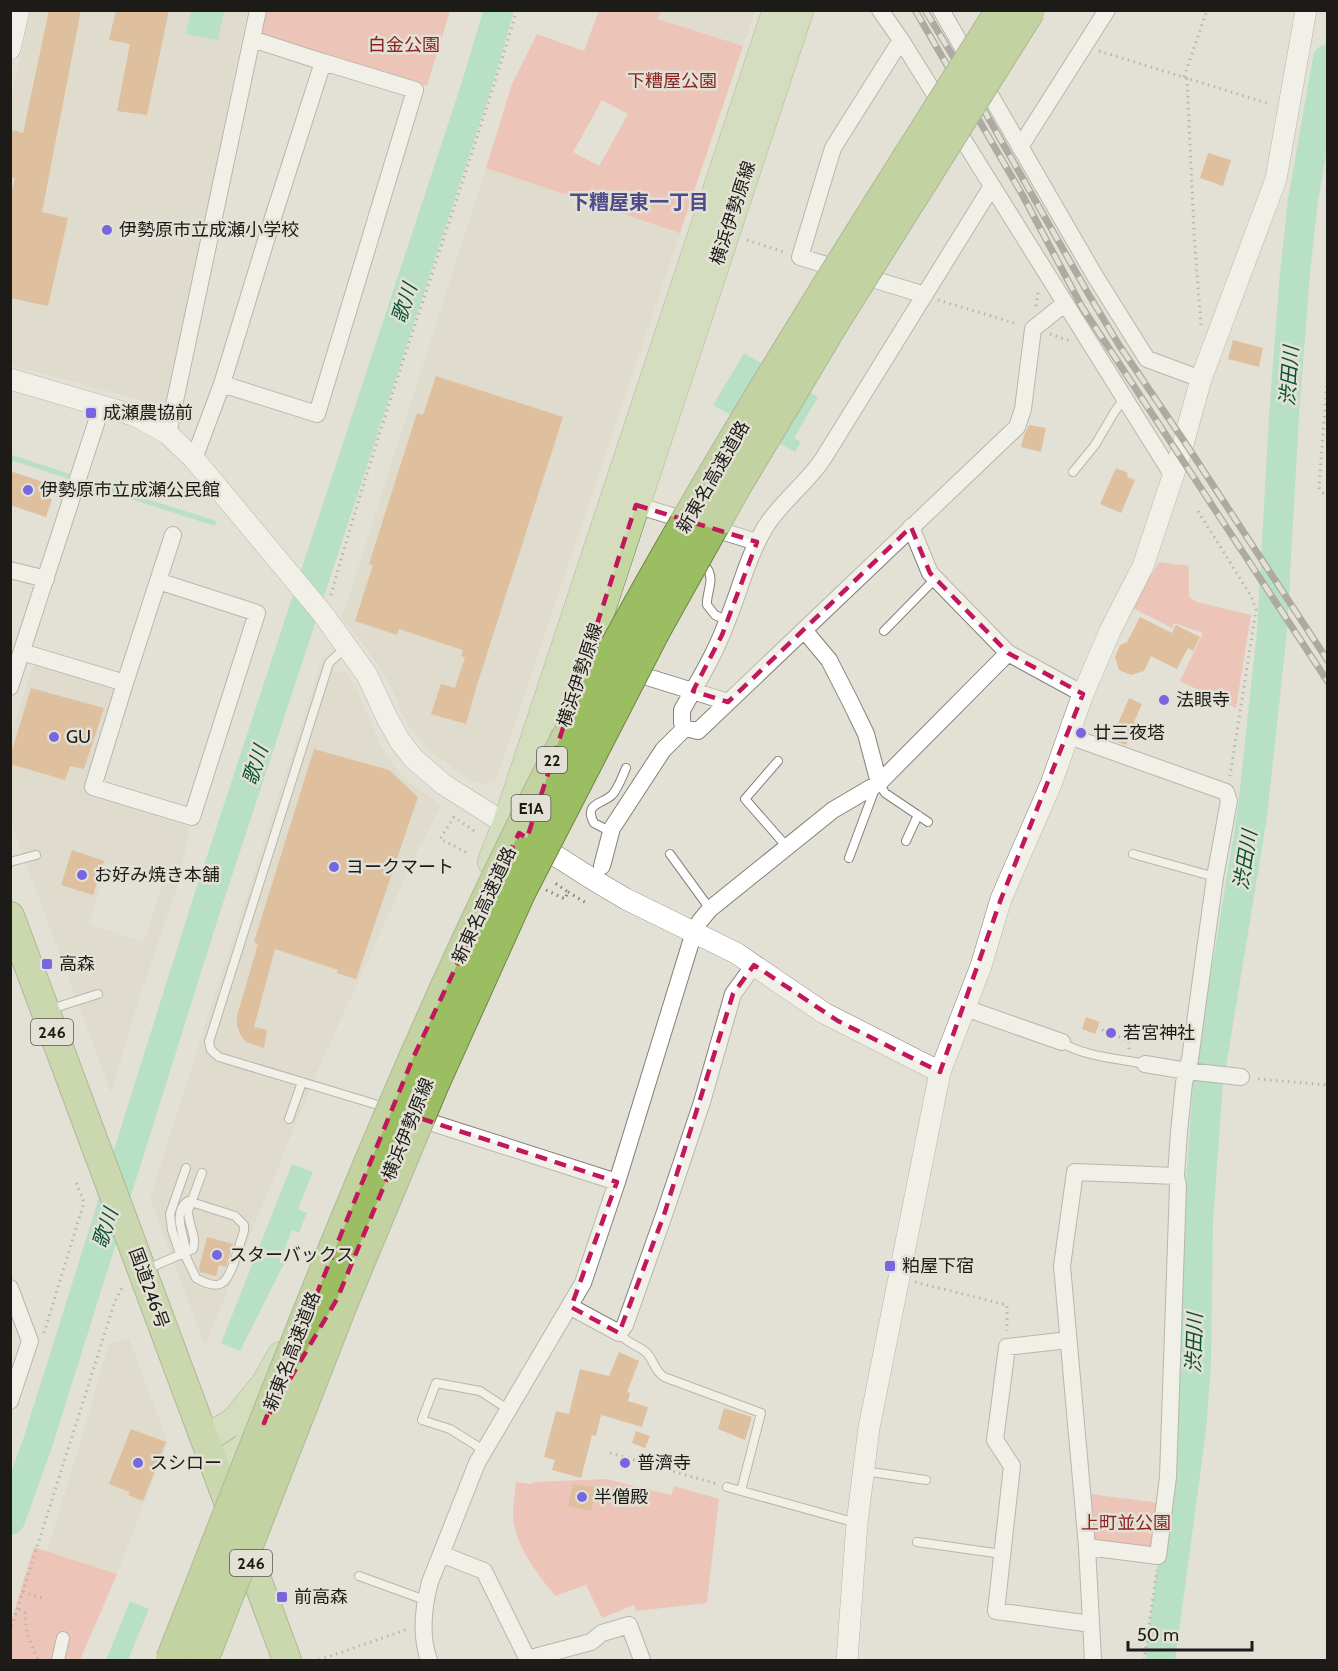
<svg xmlns="http://www.w3.org/2000/svg" width="1338" height="1671" font-family="Cabin,'Noto Sans JP',sans-serif">
<style>
.built{fill:#dad5c3;fill-rule:evenodd}
.green{fill:#f99f95;fill-rule:evenodd}
.water{fill:#84deb0}
.lines{fill:none;stroke-linecap:round;stroke-linejoin:round}
.stream{stroke:#84deb0;stroke-width:5}
.river{stroke:#84deb0;stroke-width:30}
.building{fill:#d8945b}
.service-casing{stroke:#848178;stroke-width:10}
.pedestrian-casing{stroke:#848178;stroke-width:14}
.minor-casing{stroke:#848178;stroke-width:18}
.tertiary-casing{stroke:#848178;stroke-width:22}
.primary-casing{stroke:#6e8547;stroke-width:28}
.trunk-casing{stroke:#6e8547;stroke-width:30}
.path{stroke:#828079;stroke-width:3;stroke-dasharray:1.5 4.5;stroke-linecap:butt}
.service{stroke:#fff;stroke-width:8}
.pedestrian{stroke:#fff;stroke-width:12}
.minor{stroke:#fff;stroke-width:16}
.tertiary{stroke:#fff;stroke-width:21}
.primary{stroke:#c2d8a0;stroke-width:27}
.trunk{stroke:#aecb80;stroke-width:28}
.rail-casing{stroke:#6b6963;stroke-width:7}
.rail{stroke:#e3e1d6;stroke-width:4.5;stroke-dasharray:14;stroke-linecap:butt}
.motorway-bridge-casing{stroke:#6e8547;stroke-width:32;stroke-linecap:butt}
.motorway-bridge{stroke:#9abe61;stroke-width:30}
.marked{fill:none;stroke:#c2185b;stroke-width:4.5;stroke-dasharray:12 8;stroke-linejoin:round}
.poi-dot{fill:#7866e1;stroke:#e3e1d6;stroke-width:2}
.labels{text-anchor:middle;dominant-baseline:central;stroke-width:5;stroke-linejoin:round;paint-order:stroke}
.shield{fill:#e3e1d6;stroke:#585650;stroke-width:1.5}
.shield-label{font-size:16px;font-weight:bold;fill:#1c1b17}
.park-label{font-size:18px;fill:#8b2421;stroke:#e3e1d6}
.street-label{font-size:18px;fill:#1c1b17;stroke:#e3e1d6}
.poi-label{font-size:18px;fill:#1c1b17;stroke:#e3e1d6;text-anchor:start}
.neighbourhood-label{font-size:20px;font-weight:bold;fill:#504a88;stroke:#e3e1d6}
.water-label{font-size:20px;font-style:italic;fill:#085235;stroke:#e3e1d6}
</style>
<rect width="100%" height="100%" fill="#e3e1d6"/>
<path class="built" d="M 31,11 L 247,11 L 168,407 L 13,366 L 11,362 L 11,98 Z
M 661,11 L 755,11 L 743,46 L 658,19 Z
M 486,168 L 680,233 L 496,780 L 484,785 L 468,779 L 432,753 L 409,727 L 388,681 L 366,648 L 342,618 Z
M 323,656 L 333,672 L 346,671 L 359,695 L 382,748 L 393,765 L 411,784 L 441,805 L 416,854 L 315,1077 L 205,1346 L 150,1198 Z
M 38,664 L 111,686 L 115,693 L 84,791 L 190,827 L 178,885 L 138,1002 L 111,1093 L 11,823 L 11,736 L 32,668 ZM 108,864 L 163,882 L 144,942 L 89,924 Z
M 129,1338 L 168,1443 L 117,1574 L 47,1551 L 85,1427 L 108,1345 Z"/>
<path class="green" d="M 599,10 L 661,11 L 658,19 L 743,46 L 680,233 L 486,168 L 512,84 L 537,34 L 584,51 ZM 602,100 L 628,114 L 599,166 L 573,152 Z
M 264,11 L 450,11 L 427,86 L 258,37 Z
M 1159,562 L 1189,566 L 1189,597 L 1197,602 L 1251,615 L 1236,708 L 1180,681 L 1203,633 L 1174,623 L 1172,628 L 1133,608 L 1150,573 L 1152,574 Z
M 606,1479 L 671,1495 L 674,1486 L 719,1499 L 707,1603 L 636,1611 L 634,1605 L 602,1618 L 586,1585 L 555,1596 C 537,1573 515,1546 513,1516 C 513,1505 515,1493 516,1482 L 531,1484 L 535,1482 Z
M 1090,1494 L 1160,1503 L 1154,1543 L 1149,1549 L 1095,1543 Z
M 34,1547 L 117,1574 L 80,1660 L 11,1660 L 11,1621 Z"/>
<path class="water" d="M 191,11 L 224,11 L 218,40 L 186,34 Z
M 744,353 L 818,397 L 794,438 L 801,442 L 795,452 L 713,405 Z
M 292,1164 L 313,1172 L 298,1209 L 307,1213 L 299,1233 L 292,1230 L 279,1262 L 284,1264 L 240,1351 L 221,1343 Z
M 130,1601 L 149,1609 L 128,1660 L 106,1660 Z"/>
<g class="lines">
<path class="stream" d="M 10,457 L 71,477
M 83,481 L 214,523"/>
<path class="river" d="M 10,1520 L 38,1442 L 204,913 L 477,84 L 499,10
M 1160,1660 L 1191,1430 L 1196,1365 L 1198,1221 L 1208,1084 L 1252,816 L 1272,631 L 1284,415 L 1295,273 L 1303,200 L 1328,59"/>
</g>
<path class="building" d="M 49,10 L 81,10 L 42,212 L 68,218 L 48,306 L 10,298 L 10,199 L 15,178 L 10,177 L 10,140 L 13,130 L 23,133 Z
M 116,10 L 169,10 L 147,115 L 117,111 L 130,44 L 109,40 Z
M 1208,153 L 1231,160 L 1223,186 L 1200,178 Z
M 1233,340 L 1263,348 L 1259,367 L 1228,359 Z
M 436,376 L 563,417 L 477,685 L 466,724 L 431,714 L 441,684 L 455,688 L 465,657 L 461,656 L 463,650 L 399,629 L 397,635 L 355,621 L 373,565 L 369,564 L 417,413 L 423,415 Z
M 1029,425 L 1046,428 L 1041,452 L 1021,447 L 1024,435 Z
M 1116,468 L 1128,473 L 1127,477 L 1135,480 L 1121,513 L 1100,504 Z
M 10,471 L 49,484 L 44,497 L 52,499 L 46,517 L 10,505 Z
M 1140,617 L 1172,633 L 1176,625 L 1200,637 L 1193,651 L 1188,648 L 1177,669 L 1151,656 L 1144,671 L 1131,675 L 1119,670 L 1115,657 L 1120,645 L 1127,642 Z
M 31,688 L 104,708 L 84,769 L 70,766 L 65,780 L 10,764 L 10,757 Z
M 1129,698 L 1142,704 L 1134,722 L 1136,723 L 1126,745 L 1111,740 Z
M 314,749 L 389,770 L 418,797 L 356,979 L 337,973 L 338,970 L 275,949 L 254,1027 L 267,1030 L 264,1048 L 246,1042 L 241,1036 L 237,1026 L 237,1016 L 258,944 L 254,942 Z
M 72,850 L 104,861 L 93,895 L 61,885 Z
M 1086,1017 L 1100,1022 L 1095,1034 L 1082,1029 Z
M 207,1237 L 233,1244 L 226,1267 L 219,1265 L 216,1276 L 200,1272 L 199,1268 Z
M 619,1352 L 639,1361 L 627,1392 L 630,1393 L 628,1401 L 648,1407 L 642,1427 L 601,1415 L 596,1436 L 592,1435 L 581,1478 L 552,1470 L 555,1460 L 544,1457 L 556,1411 L 569,1414 L 580,1369 L 609,1376 Z
M 724,1408 L 752,1417 L 745,1440 L 718,1429 Z
M 131,1429 L 166,1442 L 143,1501 L 128,1495 L 130,1492 L 109,1484 Z
M 636,1431 L 650,1436 L 645,1448 L 632,1443 Z
M 573,1484 L 596,1488 L 591,1511 L 568,1506 Z"/>
<g class="lines">
<defs>
<path id="service" d="M 1073,472 L 1095,445 L 1115,411 L 1124,399
M 706,567 C 716,579 706,592 707,605 L 715,615 L 728,621
M 884,631 L 935,579
M 347,646 L 329,663 L 209,1042 L 211,1050 L 219,1057 L 388,1108
M 778,761 L 745,799 L 787,847
M 879,783 L 885,793 L 928,822
M 611,832 L 594,823 C 583,803 603,804 612,795 C 618,789 622,777 626,768
M 906,841 L 918,815
M 670,854 L 710,909
M 1133,854 L 1215,877
M 849,858 L 876,786
M 10,862 L 36,855
M 51,1009 L 98,994
M 1062,1042 C 1080,1056 1121,1059 1145,1064
M 289,1119 L 302,1082
M 184,1253 L 196,1278 C 203,1282 215,1288 222,1283 C 232,1278 240,1242 244,1231 L 244,1225 L 235,1216 L 188,1201 C 171,1213 185,1236 186,1252
M 180,1254 L 172,1230 L 170,1214 L 186,1168
M 145,1270 L 193,1249 C 197,1235 188,1225 188,1211 L 202,1173
M 619,1333 C 626,1343 638,1345 647,1353 C 654,1361 654,1370 664,1377 L 761,1413 L 741,1491
M 485,1451 L 450,1429 L 422,1420 L 436,1383 L 480,1391 L 509,1410
M 864,1471 L 926,1480
M 727,1487 L 857,1523
M 917,1542 L 1002,1554
M 359,1576 L 425,1600"/>
<path id="pedestrian" d="M 58,1660 L 63,1638"/>
<path id="minor" d="M 880,10 L 901,40 L 1173,476
M 941,10 L 1095,276 L 1147,359 L 1201,379
M 252,39 L 323,62
M 901,40 L 833,148 L 800,257 L 925,295
M 1020,147 L 1107,10
M 168,434 L 258,10
M 194,459 L 222,384 L 271,224 L 323,62 L 415,90 L 317,414 L 222,384
M 636,505 L 757,542
M 911,527 L 930,573 L 1008,653 L 1083,694
M 10,570 L 46,579
M 158,581 L 173,535
M 804,630 L 829,660 L 850,701 L 866,734 L 879,783
M 22,652 L 125,683 L 158,581 L 257,613 L 192,817 L 93,787 L 125,683
M 628,671 L 728,702
M 10,687 L 102,405
M 685,728 L 682,723 L 682,710 C 698,682 715,654 726,624 C 740,591 747,557 766,526 C 782,501 806,484 823,459 L 992,186
M 1069,736 L 1226,792 L 1229,801 L 1215,877 L 1190,1059 L 1184,1083 L 1179,1132 L 1176,1176 L 1178,1186 L 1168,1477 L 1158,1556 L 1087,1547
M 602,866 L 612,828 L 618,819 L 663,750 L 685,728 L 698,731 L 1017,427 L 1023,409 L 1033,329 L 1064,304
M 965,1008 L 1062,1042
M 1145,1064 L 1187,1071 L 1241,1077
M 414,1117 L 617,1182
M 10,1288 L 30,1341 L 10,1401
M 571,1307 L 619,1333 L 625,1325 L 664,1215 L 702,1102 L 733,994 L 754,965
M 1068,1340 L 1007,1347 L 995,1440 L 1012,1466 L 996,1611 L 1091,1624
M 441,1554 L 484,1571 L 528,1660
M 527,1659 L 591,1642 L 602,1633 L 629,1625 L 642,1660
M 429,1660 C 420,1635 423,1608 430,1582 L 477,1463 L 583,1283 L 617,1182 L 694,932 L 700,921 L 710,909 L 833,810 L 879,783 L 1008,653
M 1093,1660 L 1087,1547 L 1062,1266 L 1075,1172 L 1176,1176"/>
<path id="tertiary" d="M 10,49 L 19,10
M 10,379 L 136,416 L 168,434 L 194,459 L 323,614 L 367,675 L 387,718 L 400,741 L 413,758 L 443,784 L 597,882 L 626,899 L 736,953 L 824,1013 L 940,1072
M 847,1660 L 857,1523 L 869,1428 L 940,1072 L 981,966 L 1001,899 L 1051,784 L 1083,694 L 1110,631 L 1143,566 L 1180,455 L 1201,379 L 1276,179 L 1306,10"/>
<path id="primary" d="M 564,724 L 800,10
M 491,862 L 506,824 L 776,10
M 205,1439 L 234,1421 L 265,1383 L 281,1355
M 216,1466 L 244,1448 L 261,1427"/>
<path id="trunk" d="M 10,916 L 287,1660"/>
</defs>
<use href="#service" class="service-casing"/>
<use href="#pedestrian" class="pedestrian-casing"/>
<use href="#minor" class="minor-casing"/>
<use href="#tertiary" class="tertiary-casing"/>
<use href="#primary" class="primary-casing"/>
<use href="#trunk" class="trunk-casing"/>
<path class="path" d="M 1099,51 L 1270,104
M 1184,77 L 1207,10
M 1187,78 L 1194,233 L 1201,326
M 747,240 L 787,253
M 938,300 L 1018,324
M 1036,306 L 1038,292
M 1050,334 L 1070,341
M 1328,368 L 1319,488 L 1324,494 L 1328,494
M 1198,511 L 1251,596 L 1256,610 L 1230,776
M 331,595 C 386,398 458,206 517,10
M 466,852 L 440,839 L 454,817 L 476,832
M 546,890 L 565,899 L 568,892 L 552,881
M 568,892 L 588,904
M 1102,1030 L 1129,1041 L 1129,1050
M 1258,1079 L 1328,1085
M 915,1282 L 1007,1305 L 1007,1331
M 44,1333 L 84,1202 L 75,1180
M 610,1453 L 717,1484
M 23,1592 L 42,1598
M 19,1609 L 25,1613 L 27,1634 L 38,1660
M 10,1632 L 115,1301 L 122,1288
M 319,1660 L 408,1629
M 1144,1660 L 1157,1570"/>
<use href="#service" class="service"/>
<use href="#pedestrian" class="pedestrian"/>
<use href="#minor" class="minor"/>
<use href="#tertiary" class="tertiary"/>
<use href="#primary" class="primary"/>
<use href="#trunk" class="trunk"/>
<defs>
<path id="rail" d="M 915,10 L 1023,196 L 1082,307 L 1328,682
M 925,10 L 960,68 L 1089,295 L 1119,345 L 1184,441 L 1328,661"/>
</defs>
<use href="#rail" class="rail-casing"/>
<use href="#rail" class="rail"/>
<defs>
<path id="motorway-bridge" d="M 171,1660 C 274,1398 374,1133 496,879 C 640,576 822,293 1001,10
M 203,1660 L 345,1297 L 433,1086 L 520,893 L 656,629 L 736,486 L 836,319 L 1030,10"/>
</defs>
<use href="#motorway-bridge" class="motorway-bridge-casing"/>
<use href="#motorway-bridge" class="motorway-bridge"/>
</g>
<path d="M0 0H1338V1671H0ZM 636,505 L 757,542 L 722,635 L 693,691 L 728,702 L 911,527 L 930,573 L 1008,653 L 1083,694 L 1001,899 L 940,1072 L 838,1021 L 754,965 L 733,994 L 664,1215 L 619,1333 L 571,1307 L 617,1182 L 413,1116 L 337,1299 L 264,1423 L 413,1058 L 519,833 L 527,838 Z" fill="#e3e1d6" fill-opacity=".55" fill-rule="evenodd"/>
<path class="marked" d="M 636,505 L 757,542 L 722,635 L 693,691 L 728,702 L 911,527 L 930,573 L 1008,653 L 1083,694 L 1001,899 L 940,1072 L 838,1021 L 754,965 L 733,994 L 664,1215 L 619,1333 L 571,1307 L 617,1182 L 413,1116 L 337,1299 L 264,1423 L 413,1058 L 519,833 L 527,838 Z"/>
<g class="poi-dot">
<circle cx="107" cy="230" r="6"/>
<rect x="85" y="407" width="12" height="12" rx="3"/>
<circle cx="28" cy="490" r="6"/>
<circle cx="1164" cy="700" r="6"/>
<circle cx="1081" cy="733" r="6"/>
<circle cx="54" cy="737" r="6"/>
<circle cx="334" cy="867" r="6"/>
<circle cx="82" cy="875" r="6"/>
<rect x="41" y="958" width="12" height="12" rx="3"/>
<circle cx="1111" cy="1033" r="6"/>
<circle cx="217" cy="1255" r="6"/>
<rect x="884" y="1260" width="12" height="12" rx="3"/>
<circle cx="138" cy="1463" r="6"/>
<circle cx="625" cy="1463" r="6"/>
<circle cx="582" cy="1497" r="6"/>
<rect x="276" y="1591" width="12" height="12" rx="3"/>
</g>
<g class="labels">
<g class="shield">
<rect x="537" y="747" width="30" height="26" rx="4.5"/>
<rect x="511.5" y="795" width="39" height="26" rx="4.5"/>
<rect x="31" y="1019" width="42" height="26" rx="4.5"/>
<rect x="230" y="1550" width="42" height="26" rx="4.5"/>
</g>
<g class="shield-label">
<text x="552" y="760">22</text>
<text x="531" y="808">E1A</text>
<text x="52" y="1032">246</text>
<text x="251" y="1563">246</text>
</g>
<g class="park-label">
<text x="404" y="45">白金公園</text>
<text x="672" y="81">下糟屋公園</text>
<text x="1126" y="1523">上町並公園</text>
</g>
<g class="street-label">
<text transform="translate(733 213) rotate(-72)">横浜伊勢原線</text>
<text transform="translate(713 477) rotate(-60)">新東名高速道路</text>
<text transform="translate(580 675) rotate(-72)">横浜伊勢原線</text>
<text transform="translate(484 905) rotate(-65)">新東名高速道路</text>
<text transform="translate(408 1129) rotate(-68)">横浜伊勢原線</text>
<text transform="translate(149 1288) rotate(70)">国道246号</text>
<text transform="translate(292 1351) rotate(-69)">新東名高速道路</text>
</g>
<g class="poi-label">
<text x="119" y="230">伊勢原市立成瀬小学校</text>
<text x="103" y="413">成瀬農協前</text>
<text x="40" y="490">伊勢原市立成瀬公民館</text>
<text x="1176" y="700">法眼寺</text>
<text x="1093" y="733">廿三夜塔</text>
<text x="66" y="737">GU</text>
<text x="346" y="867">ヨークマート</text>
<text x="94" y="875">お好み焼き本舗</text>
<text x="59" y="964">高森</text>
<text x="1123" y="1033">若宮神社</text>
<text x="229" y="1255">スターバックス</text>
<text x="902" y="1266">粕屋下宿</text>
<text x="150" y="1463">スシロー</text>
<text x="637" y="1463">普濟寺</text>
<text x="594" y="1497">半僧殿</text>
<text x="294" y="1597">前高森</text>
</g>
<g class="neighbourhood-label">
<text x="639" y="202">下糟屋東一丁目</text>
</g>
<g class="water-label">
<text transform="translate(404 303) rotate(-72)">歌川</text>
<text transform="translate(1289 376) rotate(-86)">渋田川</text>
<text transform="translate(255 765) rotate(-72)">歌川</text>
<text transform="translate(1245 860) rotate(-81)">渋田川</text>
<text transform="translate(105 1228) rotate(-72)">歌川</text>
<text transform="translate(1194 1343) rotate(-88)">渋田川</text>
</g>
</g>
<rect width="1338" height="1671" fill="none" stroke="#1c1b17" stroke-width="24"/>
<path d="M1128 1641v9h124v-9" fill="none" stroke="#1c1b17" stroke-width="3"/>
<text x="1137" y="1641" font-size="18" fill="#1c1b17" stroke="#e3e1d6" stroke-width="4.5" paint-order="stroke">50 m</text>
</svg>
